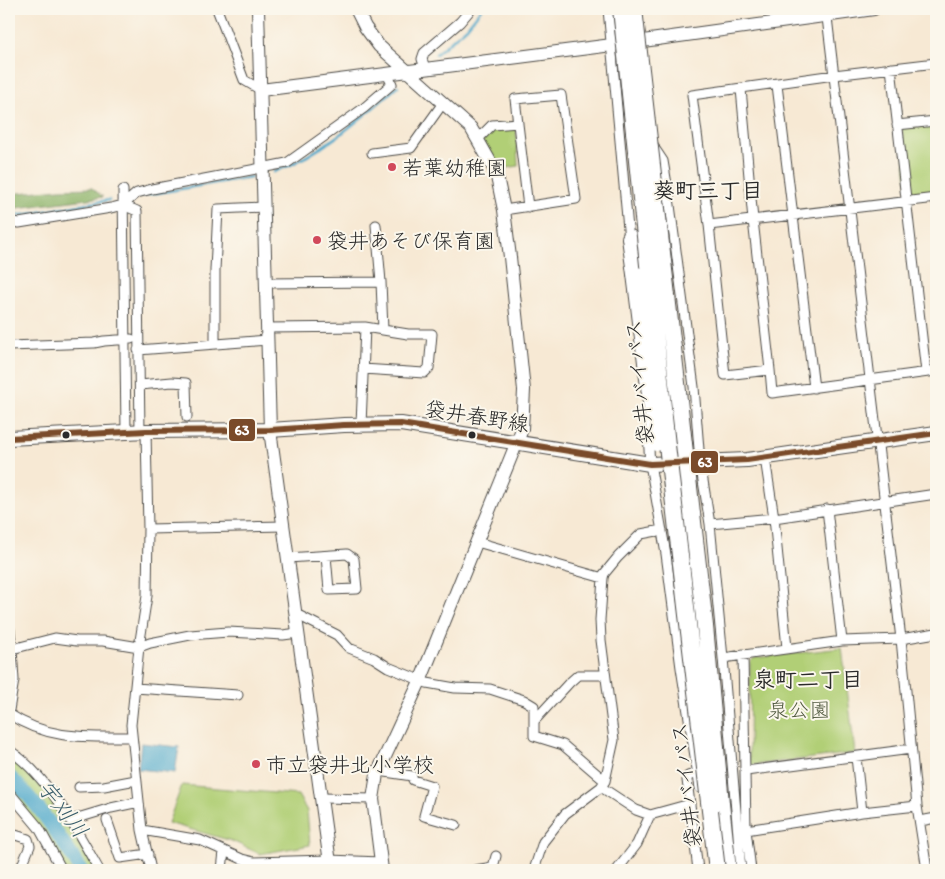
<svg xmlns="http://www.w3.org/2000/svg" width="945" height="879" font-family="Itim,'Klee One',sans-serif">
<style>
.green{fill:#b1cf76;stroke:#6e7d50}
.forest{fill:#8cb267;stroke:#5c6e49}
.water{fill:#4ea8cb;stroke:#3c6a7b}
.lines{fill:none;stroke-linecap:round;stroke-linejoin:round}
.stream{stroke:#4ea8cb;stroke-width:2.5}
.river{stroke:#4ea8cb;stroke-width:14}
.street-casing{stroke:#4a4844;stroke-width:11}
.secondary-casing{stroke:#4a4844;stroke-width:14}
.primary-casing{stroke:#4a4844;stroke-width:16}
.highway-casing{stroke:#4a4844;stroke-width:18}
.street{stroke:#fff;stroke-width:9}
.secondary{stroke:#fff;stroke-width:12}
.primary{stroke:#fff;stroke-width:14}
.highway{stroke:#fff;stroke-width:16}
.highway-bridge-casing{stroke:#4a4844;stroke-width:18;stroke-linecap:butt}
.highway-bridge{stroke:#fff;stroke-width:16}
.bus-1-casing{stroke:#fbf7ec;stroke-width:10}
.bus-1{stroke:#7a4b2a;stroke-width:6}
.poi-dot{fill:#d1495b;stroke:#fbf7ec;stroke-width:2}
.bus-dot{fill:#2b2b2b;stroke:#fbf7ec;stroke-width:2}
.labels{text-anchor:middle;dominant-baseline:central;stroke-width:4;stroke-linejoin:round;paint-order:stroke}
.poi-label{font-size:21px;fill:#2b2b2b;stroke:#fbf7ec;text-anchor:start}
.street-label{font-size:21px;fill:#2b2b2b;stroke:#fbf7ec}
.park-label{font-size:21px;fill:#535c42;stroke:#fbf7ec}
.neighbourhood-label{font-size:22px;font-weight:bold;fill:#2b2b2b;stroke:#fbf7ec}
.water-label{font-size:22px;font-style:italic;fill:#395d6b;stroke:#fbf7ec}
.line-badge{stroke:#fbf7ec;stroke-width:2}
.badge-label{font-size:14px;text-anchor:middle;font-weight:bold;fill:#fff}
</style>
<rect width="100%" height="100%" fill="#fbf7ec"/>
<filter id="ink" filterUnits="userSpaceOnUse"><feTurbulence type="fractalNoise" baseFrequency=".02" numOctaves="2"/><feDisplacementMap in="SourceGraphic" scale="10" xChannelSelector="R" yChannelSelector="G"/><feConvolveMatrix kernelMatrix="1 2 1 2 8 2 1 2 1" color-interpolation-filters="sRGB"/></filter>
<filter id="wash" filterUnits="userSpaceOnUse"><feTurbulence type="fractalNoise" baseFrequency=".0096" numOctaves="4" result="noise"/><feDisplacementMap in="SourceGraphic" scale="20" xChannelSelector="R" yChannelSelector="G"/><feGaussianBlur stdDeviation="1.12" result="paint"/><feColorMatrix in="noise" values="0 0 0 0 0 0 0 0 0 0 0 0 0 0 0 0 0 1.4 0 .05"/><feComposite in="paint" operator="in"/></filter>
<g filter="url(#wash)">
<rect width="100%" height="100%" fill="#f7e9d4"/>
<path class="green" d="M 516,123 L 518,166 L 500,169 L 482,140 L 492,125 Z
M 936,125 L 936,193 L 908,195 L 902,128 Z
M 842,648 L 855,753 L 752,765 L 749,762 L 750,662 L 754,658 Z
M 9,752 L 55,799 L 99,870 L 65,870 L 9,791 Z
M 182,785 L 298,795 L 307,811 L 310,845 L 260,854 L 232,841 L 168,823 Z"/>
<path class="forest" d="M 92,188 L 103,197 L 9,209 L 9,194 L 59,189 Z"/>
<path class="water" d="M 141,743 L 179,747 L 175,773 L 138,769 Z"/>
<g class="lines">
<path class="stream" d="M 436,54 L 467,27 L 481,9
M 274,172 C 321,154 361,119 398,86
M 140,196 L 251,177
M 9,214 L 22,215 L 109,200"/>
<path class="river" d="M 9,776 C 38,803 60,837 81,870"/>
</g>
</g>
<g filter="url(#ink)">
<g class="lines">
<defs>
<path id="street" d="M 217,9 L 244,80 L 261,90
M 608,9 L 629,240
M 826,9 L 901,639 L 917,806 L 927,870
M 936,63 L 834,75 L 692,95 L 709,225 L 725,375 L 770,370 L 772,393 L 936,371
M 425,68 L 422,59 L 424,53 L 460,22 L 471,9
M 891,68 L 926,372
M 777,85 L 814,388
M 741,89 L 753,220 L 770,370
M 897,125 L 936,121
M 478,139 L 492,125 L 518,123
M 654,146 L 655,149 L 663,161 L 668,190 L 694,387 L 700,462 L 710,524 L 723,658 L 741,870
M 372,153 L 411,148 L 443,103
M 123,190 L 126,432
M 123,205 L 137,211 L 140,431
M 504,210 L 576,199 L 561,95 L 515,99 L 528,207
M 9,221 L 19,223 L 111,208 L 123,205 L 137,193 L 152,189 L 287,163 L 364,108 L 392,84 L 387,74
M 709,225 L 936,198
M 266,283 L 381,282
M 267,328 L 365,327 L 383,330
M 215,344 L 215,270 L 218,209 L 264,207
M 9,346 L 94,343 L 104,341 L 131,339
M 138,350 L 268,340
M 363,369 L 424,373 L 429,368 L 432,334 L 408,334 L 383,330 L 381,282 L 376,225
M 140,385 L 172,382 L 186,383 L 187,417
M 361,425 L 365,327
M 146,431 L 148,529 L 147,596 L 139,647 L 131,725 L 142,830 L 151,870
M 648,435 L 650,464 L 666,554 L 681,668 L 700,788
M 765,458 L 774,518 L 787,648
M 827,509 L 842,641
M 710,524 L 774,518 L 936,494
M 148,529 L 284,526
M 477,542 L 603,578
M 288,558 L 347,554 L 354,559 L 357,589 L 329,590 L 326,556
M 296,614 L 337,635 L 349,648 L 374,658 L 388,667 L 427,683 L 455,688 L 490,689 L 524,700 L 534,706 L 534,736 L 563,745 L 605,781
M 9,623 L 12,649
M 743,654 L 746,830 L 751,870
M 723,658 L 842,641 L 901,639 L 936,633
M 135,688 L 238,695
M 9,710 L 14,680 L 12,649 L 55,638 L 77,641 L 103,641 L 139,647 L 150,643 L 190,635 L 228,632 L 283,635 L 298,633
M 9,714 C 47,740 87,737 132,737
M 535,720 L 569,683 L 578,675 L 604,675
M 9,750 C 48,776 77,830 99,870
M 856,757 L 862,812
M 379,771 L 412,776 L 413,780 L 432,786 L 424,816 L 456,825
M 746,771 L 911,749
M 697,773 L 688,776 L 687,780 L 698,870
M 79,787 L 104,786 L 136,780
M 601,787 L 636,810 L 650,815 L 690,804
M 9,792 L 39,828 L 62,870
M 321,798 L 373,799
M 71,820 L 111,808 L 139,802
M 107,820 L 120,858 L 148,854
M 920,821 L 936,818
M 142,830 L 200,840 L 242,859 L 254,862 L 329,860 L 381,862
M 746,830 L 862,812 L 917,806
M 9,833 L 28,839 L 30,846 L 20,870
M 9,867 L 19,870
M 222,870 L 224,851
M 475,870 L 493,867 L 496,856
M 534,870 L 543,842 L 565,814 L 601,787 L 605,781 L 614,740 L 601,640 L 600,620 L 603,578 L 604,574 L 618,557 L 641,534 L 662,530
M 617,870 L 637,844 L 650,815"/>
<path id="secondary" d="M 258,9 L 270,430 L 331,870
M 356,9 L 365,27 L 379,46 L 471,128 L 496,172 L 504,210 L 510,257 L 524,390 L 522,429 L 517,442 L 421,679 L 377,774 L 373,799 L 382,870
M 261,90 L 643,41 L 874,9"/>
<path id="primary" d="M 9,438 L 146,431 L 270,430 L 344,425 L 401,424 L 650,464 L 747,460 L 936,433"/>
<path id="highway" d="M 630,238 L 635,274
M 721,803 L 728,870"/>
</defs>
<use href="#street" class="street-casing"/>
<use href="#secondary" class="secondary-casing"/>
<use href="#primary" class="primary-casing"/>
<use href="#highway" class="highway-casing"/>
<use href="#street" class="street"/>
<use href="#secondary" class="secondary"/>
<use href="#primary" class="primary"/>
<use href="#highway" class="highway"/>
<defs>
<path id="highway-bridge" d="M 621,9 L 667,445 L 717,870
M 634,9 L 705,626 L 721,803
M 635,274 L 656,443"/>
</defs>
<use href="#highway-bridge" class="highway-bridge-casing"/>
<use href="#highway-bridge" class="highway-bridge"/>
<defs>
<path id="bus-1" d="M 9,438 L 146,431 L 270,430 L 344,425 L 401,424 L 650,464 L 747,460 L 936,433"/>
</defs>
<use href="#bus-1" class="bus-1-casing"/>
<use href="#bus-1" class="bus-1"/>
</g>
</g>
<g class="poi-dot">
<circle cx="392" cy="167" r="5"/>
<circle cx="317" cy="240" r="5"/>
<circle cx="256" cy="764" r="5"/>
</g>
<g class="bus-dot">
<circle cx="66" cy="435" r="4.5"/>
<circle cx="472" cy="435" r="4.5"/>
</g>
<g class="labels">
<g class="poi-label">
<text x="402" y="167">若葉幼稚園</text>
<text x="327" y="240">袋井あそび保育園</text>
<text x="266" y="764">市立袋井北小学校</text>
</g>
<g class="street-label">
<text transform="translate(639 382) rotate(-96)">袋井バイパス</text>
<text transform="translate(477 416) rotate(9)">袋井春野線</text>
<text transform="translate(686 785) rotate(-97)">袋井バイパス</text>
</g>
<g class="park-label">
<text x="799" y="709">泉公園</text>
</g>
<g class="neighbourhood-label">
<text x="708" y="190">葵町三丁目</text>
<text x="808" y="679">泉町二丁目</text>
</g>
<g class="water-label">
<text transform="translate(63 809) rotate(52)">宇刈川</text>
</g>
</g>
<g class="line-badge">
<rect x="228" y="418" width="28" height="24" rx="5" fill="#7a4b2a"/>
<rect x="690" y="450" width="29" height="24" rx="5" fill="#7a4b2a"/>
</g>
<g class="badge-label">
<text x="242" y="435">63</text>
<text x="705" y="467">63</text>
</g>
<rect width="945" height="879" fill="none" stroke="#fbf7ec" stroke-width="30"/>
</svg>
